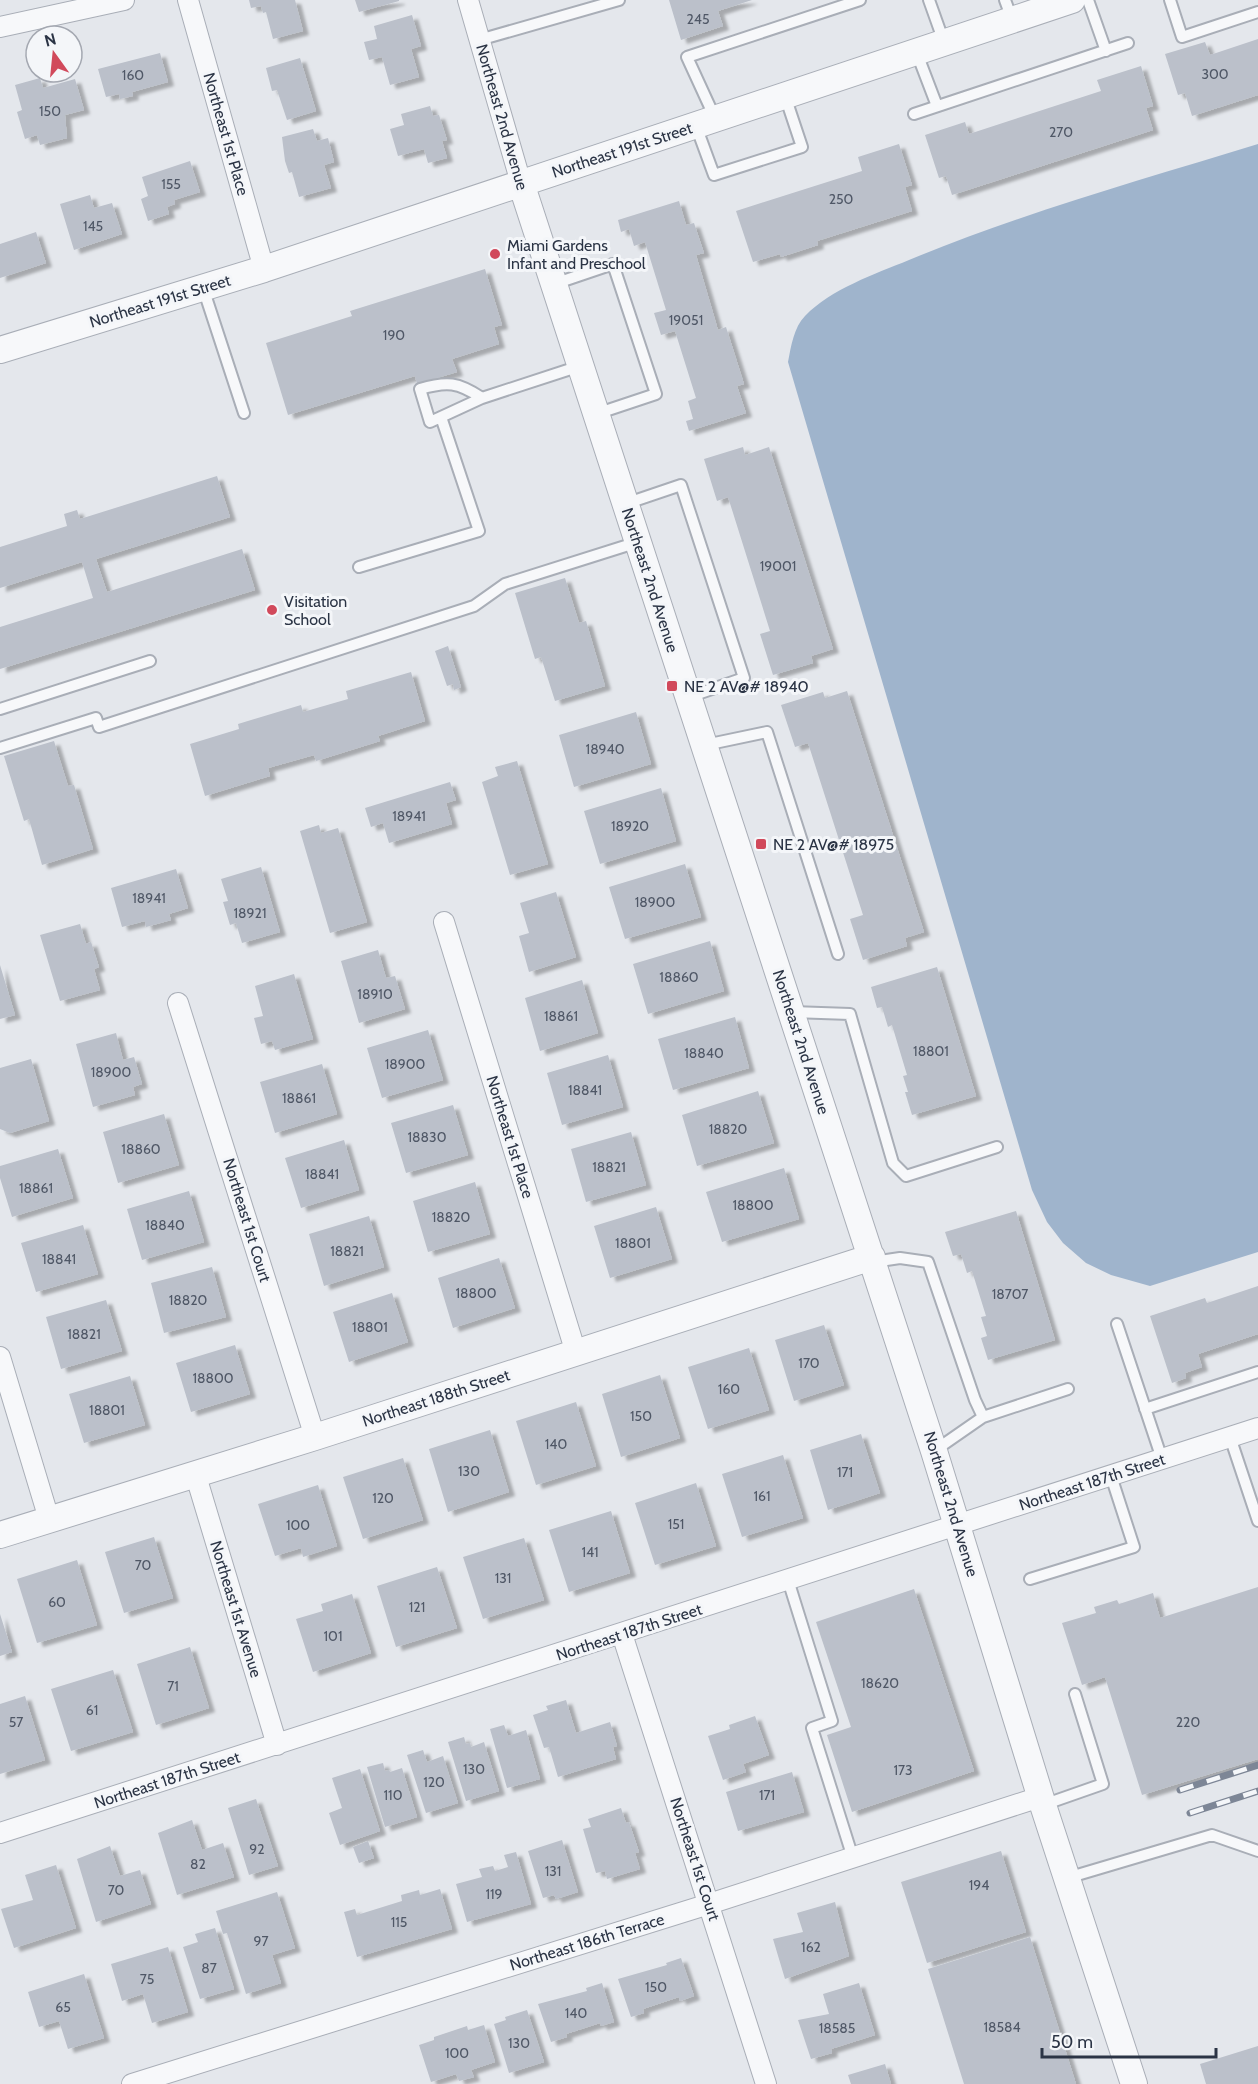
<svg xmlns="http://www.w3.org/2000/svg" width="1258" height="2084" font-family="Cabin,sans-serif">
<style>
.water{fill:#9fb4cc}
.building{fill:#bbc0ca;filter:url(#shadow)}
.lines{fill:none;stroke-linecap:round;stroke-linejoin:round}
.service-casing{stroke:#a9aeb7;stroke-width:14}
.minor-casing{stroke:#a9aeb7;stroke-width:22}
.tertiary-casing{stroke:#a9aeb7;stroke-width:28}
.service{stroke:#f7f8fa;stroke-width:10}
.minor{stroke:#f7f8fa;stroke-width:20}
.tertiary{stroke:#f7f8fa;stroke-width:26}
.rail-casing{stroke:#7d8696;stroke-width:7}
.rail{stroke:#f4f6f9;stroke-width:4.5;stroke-dasharray:14;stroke-linecap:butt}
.poi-dot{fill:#d1495b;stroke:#f4f6f9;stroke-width:2}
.labels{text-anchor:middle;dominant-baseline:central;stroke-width:6;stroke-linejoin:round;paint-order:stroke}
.number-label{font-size:14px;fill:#4f5766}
.street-label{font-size:16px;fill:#2b3445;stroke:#f4f6f9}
.poi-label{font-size:16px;fill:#2b3445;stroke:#f4f6f9;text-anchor:start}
</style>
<defs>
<filter id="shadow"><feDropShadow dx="6" dy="4" stdDeviation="1.5" flood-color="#0004"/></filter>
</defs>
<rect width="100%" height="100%" fill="#e4e7ec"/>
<path class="water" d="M 1258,144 L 1258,1252 L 1150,1286 L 1111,1275 L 1086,1263 L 1063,1243 L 1047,1222 L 1032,1190 L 788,362 C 791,346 794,327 805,316 C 831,289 875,274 909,260 C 1022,213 1141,180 1258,144 Z"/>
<path class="building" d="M 249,0 L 295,0 L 303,31 L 273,39 L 266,12 L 263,13 L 261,6 L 251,8 Z
M 355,0 L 399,0 L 399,1 L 359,12 Z
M 669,0 L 752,0 L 718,11 L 723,26 L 681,40 Z
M 412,15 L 421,46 L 411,49 L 419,77 L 390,85 L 382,57 L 369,60 L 364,42 L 377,39 L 374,26 Z
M 1258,39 L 1258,95 L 1192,116 L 1185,93 L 1178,95 L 1165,54 L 1205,42 L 1210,55 Z
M 160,53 L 168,82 L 132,92 L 133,96 L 120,99 L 119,94 L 106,97 L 98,69 Z
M 300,58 L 316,111 L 287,120 L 277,90 L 272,91 L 266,68 Z
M 1141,66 L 1153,106 L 1146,108 L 1153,130 L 952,195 L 946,176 L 939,178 L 925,135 L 965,122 L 969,134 L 1101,91 L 1097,80 Z
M 40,78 L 43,88 L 75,79 L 84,110 L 65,115 L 67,138 L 40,145 L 37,135 L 25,139 L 17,112 L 22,110 L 15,85 Z
M 430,106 L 433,116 L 439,115 L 447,140 L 442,141 L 447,158 L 428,163 L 424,149 L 398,156 L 390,129 L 404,125 L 401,114 Z
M 313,129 L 317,141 L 328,138 L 334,162 L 324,165 L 331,188 L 299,197 L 292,172 L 289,173 L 285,161 L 282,137 Z
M 899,144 L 912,185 L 905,187 L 912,211 L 817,241 L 818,245 L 781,257 L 780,254 L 753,262 L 736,211 L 862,171 L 858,157 Z
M 190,161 L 200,192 L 174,200 L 175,204 L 167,207 L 169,214 L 148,221 L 141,199 L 148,196 L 142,177 Z
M 90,195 L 94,208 L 112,203 L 122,234 L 74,250 L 60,204 Z
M 679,201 L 686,225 L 694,223 L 704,253 L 696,255 L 718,330 L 726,327 L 744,384 L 737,386 L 746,413 L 689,431 L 686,421 L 693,419 L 688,401 L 696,398 L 675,331 L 661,335 L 654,313 L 666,310 L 645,242 L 634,246 L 629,229 L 621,232 L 618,220 Z
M 36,232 L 46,263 L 0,278 L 0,244 Z
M 485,269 L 502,325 L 494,327 L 499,344 L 452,359 L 457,372 L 417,384 L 415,376 L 288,415 L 266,343 L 352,316 L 350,311 Z
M 743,447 L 745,455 L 769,447 L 833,649 L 811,656 L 813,663 L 773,675 L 760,634 L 770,631 L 728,497 L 717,501 L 704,459 Z
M 217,476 L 230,517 L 96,559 L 107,592 L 242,549 L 255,590 L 0,669 L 0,627 L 93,598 L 82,562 L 0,588 L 0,547 L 67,526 L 64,514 L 77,510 L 80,519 Z
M 565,578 L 579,623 L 586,621 L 605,686 L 555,701 L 541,657 L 535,659 L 515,593 Z
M 448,646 L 461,687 L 454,690 L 453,684 L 447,686 L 435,651 Z
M 411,672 L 425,721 L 378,736 L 380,741 L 316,761 L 314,755 L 268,768 L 270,776 L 205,796 L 190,744 L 239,729 L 238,724 L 301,705 L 303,712 L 348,699 L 346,691 Z
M 847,691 L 924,932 L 905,938 L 907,946 L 863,960 L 850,919 L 863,915 L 808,743 L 795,747 L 781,705 L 823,692 L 825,698 Z
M 636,712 L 651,764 L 574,787 L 559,735 Z
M 54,741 L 68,786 L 74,785 L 93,849 L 42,865 L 29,819 L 24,821 L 4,756 Z
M 517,761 L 548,864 L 510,875 L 482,782 L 498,776 L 495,767 Z
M 450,782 L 456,800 L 446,803 L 452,824 L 389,843 L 383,823 L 371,827 L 365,808 Z
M 661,788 L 676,841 L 600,864 L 584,811 Z
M 319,825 L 321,833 L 338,828 L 367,922 L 330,933 L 300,831 Z
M 685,864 L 701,917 L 625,939 L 609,887 Z
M 261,867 L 280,932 L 242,943 L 236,923 L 230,925 L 223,902 L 228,901 L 221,879 Z
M 176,869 L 188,908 L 169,914 L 171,920 L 146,927 L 145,921 L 122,927 L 111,888 Z
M 556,892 L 576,957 L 529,972 L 519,936 L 529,933 L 520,903 Z
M 80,924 L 86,944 L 91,942 L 99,967 L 94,969 L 100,990 L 60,1001 L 40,935 Z
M 710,941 L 724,991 L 648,1014 L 633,964 Z
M 378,950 L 386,978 L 395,976 L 405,1009 L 359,1023 L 341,961 Z
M 0,965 L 15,1015 L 0,1019 Z
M 937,967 L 976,1096 L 912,1115 L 905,1092 L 908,1092 L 903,1076 L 907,1075 L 892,1025 L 888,1027 L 882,1007 L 877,1008 L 871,987 Z
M 294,974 L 313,1039 L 275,1050 L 272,1041 L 261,1044 L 254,1018 L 263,1016 L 255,986 Z
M 582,980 L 598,1033 L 540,1051 L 525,998 Z
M 735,1017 L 749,1068 L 673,1090 L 658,1039 Z
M 428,1030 L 443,1080 L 382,1098 L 367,1048 Z
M 116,1033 L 123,1060 L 134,1057 L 142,1084 L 133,1087 L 135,1095 L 93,1107 L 76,1044 Z
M 608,1055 L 623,1107 L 562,1125 L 547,1073 Z
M 31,1059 L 49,1121 L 10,1133 L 0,1129 L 0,1068 Z
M 322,1064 L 337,1114 L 275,1133 L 260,1082 Z
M 758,1091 L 774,1143 L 697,1166 L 682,1115 Z
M 453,1105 L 468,1155 L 406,1173 L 391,1123 Z
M 164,1114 L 179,1165 L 118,1183 L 103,1132 Z
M 631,1132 L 646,1185 L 586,1202 L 571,1149 Z
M 344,1140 L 359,1190 L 301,1208 L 285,1158 Z
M 58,1149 L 73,1198 L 12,1217 L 0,1178 L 0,1166 Z
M 784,1168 L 799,1219 L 722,1242 L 706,1192 Z
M 475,1182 L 490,1234 L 428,1252 L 413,1201 Z
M 189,1191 L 204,1242 L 142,1260 L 127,1209 Z
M 656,1207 L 672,1259 L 610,1278 L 594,1226 Z
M 1016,1211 L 1055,1340 L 988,1360 L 981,1338 L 987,1336 L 981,1317 L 986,1316 L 972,1271 L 967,1273 L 961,1254 L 953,1256 L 945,1232 Z
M 369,1216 L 384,1267 L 324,1286 L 309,1234 Z
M 83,1225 L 98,1274 L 36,1292 L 21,1243 Z
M 499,1258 L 515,1308 L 453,1328 L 438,1278 Z
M 212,1267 L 226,1317 L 164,1333 L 151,1283 Z
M 1258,1286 L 1258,1334 L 1198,1354 L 1202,1367 L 1185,1373 L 1186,1378 L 1172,1383 L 1150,1316 L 1205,1298 L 1207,1303 Z
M 392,1293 L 408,1342 L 349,1362 L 333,1312 Z
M 106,1300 L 122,1351 L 61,1369 L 46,1317 Z
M 824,1325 L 844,1385 L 794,1401 L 775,1340 Z
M 235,1345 L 250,1394 L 191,1412 L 176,1363 Z
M 749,1348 L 769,1410 L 708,1429 L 688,1367 Z
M 660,1375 L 680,1438 L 621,1457 L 602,1394 Z
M 130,1376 L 145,1425 L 84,1443 L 69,1394 Z
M 576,1402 L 596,1466 L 536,1485 L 516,1421 Z
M 490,1430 L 509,1492 L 448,1512 L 429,1449 Z
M 861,1434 L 880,1493 L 828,1510 L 810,1450 Z
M 783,1455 L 803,1518 L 742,1537 L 722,1474 Z
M 403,1458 L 423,1520 L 363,1539 L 343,1477 Z
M 696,1483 L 716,1546 L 655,1565 L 635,1503 Z
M 318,1485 L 337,1546 L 303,1557 L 301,1548 L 275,1556 L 258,1504 Z
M 611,1511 L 630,1573 L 569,1592 L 549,1530 Z
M 154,1537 L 173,1598 L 124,1613 L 105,1552 Z
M 524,1538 L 544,1600 L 483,1619 L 463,1557 Z
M 77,1560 L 97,1625 L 37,1643 L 17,1579 Z
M 437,1567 L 457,1628 L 396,1647 L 377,1586 Z
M 1258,1587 L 1258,1759 L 1142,1795 L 1105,1677 L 1082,1685 L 1062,1623 L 1096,1613 L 1094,1607 L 1117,1600 L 1119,1604 L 1153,1593 L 1160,1618 Z
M 914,1589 L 974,1771 L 852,1812 L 827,1735 L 851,1727 L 816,1622 Z
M 352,1594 L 371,1653 L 313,1672 L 296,1619 L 323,1611 L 321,1604 Z
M 0,1614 L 12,1652 L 0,1656 Z
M 190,1647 L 209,1708 L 156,1725 L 137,1664 Z
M 113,1670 L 133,1732 L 71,1751 L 51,1689 Z
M 25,1696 L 45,1760 L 0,1774 L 0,1704 Z
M 566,1700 L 576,1733 L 610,1722 L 617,1746 L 613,1747 L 616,1759 L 558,1777 L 549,1747 L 544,1748 L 533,1715 L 548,1710 L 546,1706 Z
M 755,1716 L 769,1755 L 743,1764 L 746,1772 L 723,1780 L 708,1736 L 730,1729 L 729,1725 Z
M 504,1725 L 508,1736 L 526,1730 L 540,1779 L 507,1788 L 490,1729 Z
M 464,1737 L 466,1744 L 470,1743 L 471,1747 L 484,1742 L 499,1791 L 466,1801 L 448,1742 Z
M 423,1750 L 427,1762 L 443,1756 L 458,1803 L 426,1813 L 407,1755 Z
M 383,1763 L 385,1771 L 389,1770 L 390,1772 L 402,1768 L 417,1817 L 385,1827 L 367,1767 Z
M 360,1769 L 380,1831 L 340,1845 L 329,1813 L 342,1808 L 332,1778 Z
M 792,1772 L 804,1812 L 738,1831 L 726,1792 Z
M 256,1799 L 278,1866 L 249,1875 L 228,1808 Z
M 621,1808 L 626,1823 L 629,1822 L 639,1852 L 635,1853 L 640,1869 L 607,1879 L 605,1871 L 596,1873 L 583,1829 L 591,1827 L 588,1819 Z
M 192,1820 L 202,1850 L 223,1843 L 234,1877 L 177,1895 L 158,1833 Z
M 562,1840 L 578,1892 L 556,1899 L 554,1895 L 543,1898 L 528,1851 Z
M 368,1841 L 374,1858 L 359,1863 L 353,1847 Z
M 110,1846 L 120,1876 L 140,1870 L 151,1904 L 96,1922 L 77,1859 Z
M 1001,1851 L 1026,1932 L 927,1963 L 901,1882 Z
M 516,1852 L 531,1904 L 467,1922 L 456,1884 L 482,1877 L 479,1869 L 493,1866 L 495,1871 L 508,1867 L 504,1855 Z
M 56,1865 L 76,1928 L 14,1948 L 1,1909 L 33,1900 L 25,1875 Z
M 440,1889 L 452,1929 L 357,1957 L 344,1912 L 355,1909 L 357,1915 L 402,1901 L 401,1895 L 419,1890 L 420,1895 Z
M 277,1892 L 295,1948 L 272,1955 L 281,1983 L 246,1994 L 227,1933 L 223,1934 L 216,1911 Z
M 835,1902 L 849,1956 L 785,1979 L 773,1939 L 803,1932 L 797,1913 Z
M 215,1928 L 234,1989 L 200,1999 L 183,1947 L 198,1942 L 195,1934 Z
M 1030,1937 L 1076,2084 L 964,2084 L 928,1969 Z
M 168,1947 L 188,2012 L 152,2023 L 143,1994 L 122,2001 L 111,1964 Z
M 681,1958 L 694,1996 L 680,2001 L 679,1997 L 643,2009 L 644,2013 L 631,2017 L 618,1979 L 667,1965 L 666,1963 Z
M 84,1974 L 104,2038 L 68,2049 L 59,2021 L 39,2027 L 28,1992 Z
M 602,1983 L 614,2022 L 601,2026 L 600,2023 L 566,2034 L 567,2037 L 551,2042 L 538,2004 L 587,1991 L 586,1988 Z
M 859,1983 L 875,2035 L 831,2049 L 832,2053 L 811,2059 L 798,2020 L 829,2014 L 823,1994 Z
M 527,2010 L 544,2062 L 509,2073 L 494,2024 L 506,2020 L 505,2017 Z
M 484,2025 L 495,2062 L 471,2070 L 474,2077 L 459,2081 L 456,2074 L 431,2082 L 419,2045 L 434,2040 L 434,2037 L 467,2026 L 468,2030 Z
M 1258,2046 L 1258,2084 L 1206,2084 L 1200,2064 Z
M 885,2064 L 891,2084 L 851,2084 L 848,2075 Z"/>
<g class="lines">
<defs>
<path id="service" d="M 929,0 L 944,42
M 1005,0 L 1012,19
M 1088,0 L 1106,51
M 1170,0 L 1182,37 L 1258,12
M 479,40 L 619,0
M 916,51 L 937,106
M 914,114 L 1128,43
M 715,118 L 687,57 L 860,0
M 696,126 L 714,175 L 802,147 L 785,96
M 554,284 L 613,264 L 656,394 L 596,414
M 203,288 L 244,413
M 482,398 L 430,422 L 420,389 C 447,381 458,382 482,398 L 580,366
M 625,504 L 681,485 L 744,678 L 689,697
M 359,567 L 479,531 L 441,417
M 0,709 L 150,661
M 705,745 L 767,732 L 838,954
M 0,748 L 96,718 L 99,727 L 474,606 L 505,584 L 638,542
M 792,1012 L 850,1014 L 893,1163 L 906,1176 L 997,1147
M 873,1262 L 900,1258 L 928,1262 L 975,1400 L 983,1417 L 1068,1389
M 1117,1324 L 1162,1459
M 1145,1409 L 1258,1372
M 1230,1437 L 1258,1521
M 934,1451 L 983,1417
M 1030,1579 L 1134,1547 L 1111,1476
M 788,1580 L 832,1721 L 812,1728 L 853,1858
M 1043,1805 L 1103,1784 L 1075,1694
M 1067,1878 L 1212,1835 L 1258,1851"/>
<path id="minor" d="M 188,0 L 264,269
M 468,0 L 521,183
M 0,27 L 124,0
M 444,922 L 576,1353
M 178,1003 L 315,1437
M 0,1357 L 49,1519
M 195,1473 L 277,1745
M 622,1634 L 766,2084
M 0,1833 L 1258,1428
M 132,2084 L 709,1904 L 1040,1797"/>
<path id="tertiary" d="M 521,183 L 934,1451 L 1043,1805 L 1134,2084
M 0,350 L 264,269 L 1072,0
M 0,1535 L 315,1437 L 872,1257"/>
</defs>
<use href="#service" class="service-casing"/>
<use href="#minor" class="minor-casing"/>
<use href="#tertiary" class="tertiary-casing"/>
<use href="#service" class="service"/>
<use href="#minor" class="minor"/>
<use href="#tertiary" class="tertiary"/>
<defs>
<path id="rail" d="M 1180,1790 L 1258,1765
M 1190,1813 L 1258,1791"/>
</defs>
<use href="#rail" class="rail-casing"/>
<use href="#rail" class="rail"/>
</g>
<g class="poi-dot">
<circle cx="495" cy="254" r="6"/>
<circle cx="272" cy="610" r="6"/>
<rect x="666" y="680" width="12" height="12" rx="3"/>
<rect x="755" y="838" width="12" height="12" rx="3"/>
</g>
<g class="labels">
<g class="number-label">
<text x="698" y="19">245</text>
<text x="1215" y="74">300</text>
<text x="133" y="75">160</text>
<text x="50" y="111">150</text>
<text x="1061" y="132">270</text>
<text x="171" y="184">155</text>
<text x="841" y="199">250</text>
<text x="93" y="226">145</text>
<text x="686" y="320">19051</text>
<text x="394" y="335">190</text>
<text x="778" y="566">19001</text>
<text x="605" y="749">18940</text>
<text x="409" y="816">18941</text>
<text x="630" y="826">18920</text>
<text x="149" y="898">18941</text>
<text x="655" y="902">18900</text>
<text x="250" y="913">18921</text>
<text x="679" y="977">18860</text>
<text x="375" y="994">18910</text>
<text x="561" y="1016">18861</text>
<text x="931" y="1051">18801</text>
<text x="704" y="1053">18840</text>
<text x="405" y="1064">18900</text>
<text x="111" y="1072">18900</text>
<text x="585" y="1090">18841</text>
<text x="299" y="1098">18861</text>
<text x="728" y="1129">18820</text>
<text x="427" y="1137">18830</text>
<text x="141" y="1149">18860</text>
<text x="609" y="1167">18821</text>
<text x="322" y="1174">18841</text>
<text x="36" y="1188">18861</text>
<text x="753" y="1205">18800</text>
<text x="451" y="1217">18820</text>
<text x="165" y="1225">18840</text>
<text x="633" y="1243">18801</text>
<text x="347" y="1251">18821</text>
<text x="59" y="1259">18841</text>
<text x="476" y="1293">18800</text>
<text x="1010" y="1294">18707</text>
<text x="188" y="1300">18820</text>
<text x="370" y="1327">18801</text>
<text x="84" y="1334">18821</text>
<text x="809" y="1363">170</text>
<text x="213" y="1378">18800</text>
<text x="729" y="1389">160</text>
<text x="107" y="1410">18801</text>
<text x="641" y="1416">150</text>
<text x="556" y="1444">140</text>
<text x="469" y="1471">130</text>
<text x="845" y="1472">171</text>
<text x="762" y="1496">161</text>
<text x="383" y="1498">120</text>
<text x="676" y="1524">151</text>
<text x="298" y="1525">100</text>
<text x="590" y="1552">141</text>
<text x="143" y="1565">70</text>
<text x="503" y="1578">131</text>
<text x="57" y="1602">60</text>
<text x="417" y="1607">121</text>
<text x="333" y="1636">101</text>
<text x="880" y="1683">18620</text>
<text x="173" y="1686">71</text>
<text x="92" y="1710">61</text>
<text x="16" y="1722">57</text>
<text x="1188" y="1722">220</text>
<text x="474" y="1769">130</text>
<text x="903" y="1770">173</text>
<text x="434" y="1782">120</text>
<text x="393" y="1795">110</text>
<text x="767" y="1795">171</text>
<text x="257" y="1849">92</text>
<text x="198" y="1864">82</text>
<text x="553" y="1871">131</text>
<text x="979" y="1885">194</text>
<text x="116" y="1890">70</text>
<text x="494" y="1894">119</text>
<text x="399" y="1922">115</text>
<text x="261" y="1941">97</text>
<text x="811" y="1947">162</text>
<text x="209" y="1968">87</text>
<text x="147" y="1979">75</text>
<text x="656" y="1987">150</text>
<text x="63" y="2007">65</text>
<text x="576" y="2013">140</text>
<text x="1002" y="2027">18584</text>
<text x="837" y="2028">18585</text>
<text x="519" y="2043">130</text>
<text x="457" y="2053">100</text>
</g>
<g class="street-label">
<text transform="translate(502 117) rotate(74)">Northeast 2nd Avenue</text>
<text transform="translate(226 134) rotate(74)">Northeast 1st Place</text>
<text transform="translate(622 150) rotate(-18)">Northeast 191st Street</text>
<text transform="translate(160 301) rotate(-17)">Northeast 191st Street</text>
<text transform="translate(650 580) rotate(72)">Northeast 2nd Avenue</text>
<text transform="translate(801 1042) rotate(72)">Northeast 2nd Avenue</text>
<text transform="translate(510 1137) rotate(73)">Northeast 1st Place</text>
<text transform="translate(247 1220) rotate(73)">Northeast 1st Court</text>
<text transform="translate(436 1398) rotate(-18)">Northeast 188th Street</text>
<text transform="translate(1092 1482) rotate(-18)">Northeast 187th Street</text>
<text transform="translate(951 1504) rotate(73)">Northeast 2nd Avenue</text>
<text transform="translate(236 1609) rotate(73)">Northeast 1st Avenue</text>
<text transform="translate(629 1632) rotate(-18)">Northeast 187th Street</text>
<text transform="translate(167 1780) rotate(-18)">Northeast 187th Street</text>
<text transform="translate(695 1859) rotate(72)">Northeast 1st Court</text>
<text transform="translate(587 1942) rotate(-17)">Northeast 186th Terrace</text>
</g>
<g class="poi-label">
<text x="507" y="245">Miami Gardens<tspan x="507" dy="18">Infant and Preschool</tspan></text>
<text x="284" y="601">Visitation<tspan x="284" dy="18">School</tspan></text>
<text x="684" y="686">NE 2 AV@# 18940</text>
<text x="773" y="844">NE 2 AV@# 18975</text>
</g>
</g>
<g transform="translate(54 54) rotate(345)"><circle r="28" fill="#f4f6f9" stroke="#a4a8b1" stroke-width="1.5"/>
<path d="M0-4.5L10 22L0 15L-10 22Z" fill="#d1495b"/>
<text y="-9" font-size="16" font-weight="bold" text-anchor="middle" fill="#2b3445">N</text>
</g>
<path d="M1042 2048v9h174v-9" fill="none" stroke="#2b3445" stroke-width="3"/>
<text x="1051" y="2048" font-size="18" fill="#2b3445" stroke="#f4f6f9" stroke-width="4.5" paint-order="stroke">50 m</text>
</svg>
